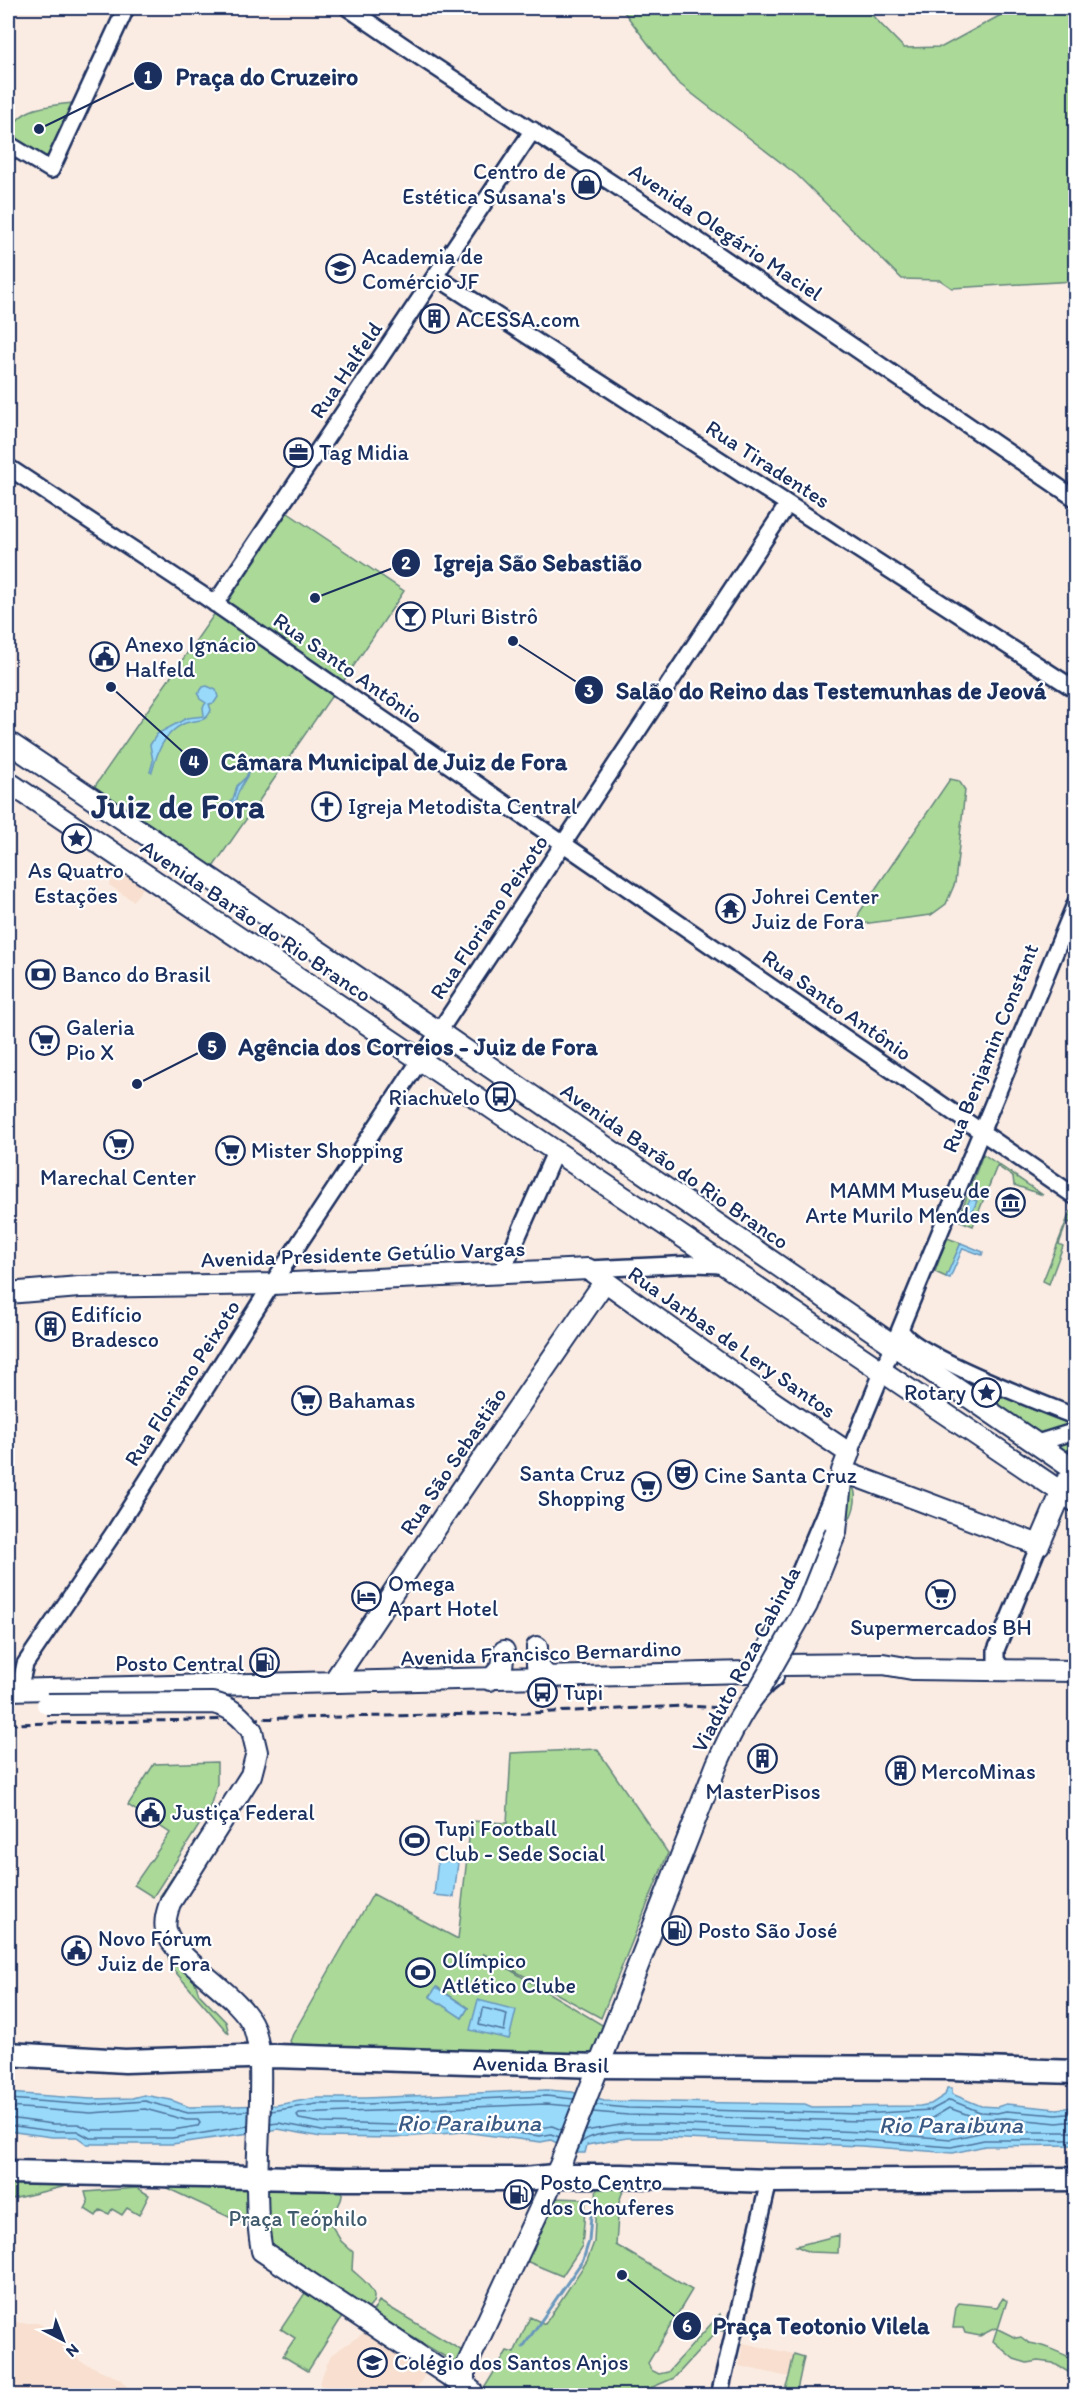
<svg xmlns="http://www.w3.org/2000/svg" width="1083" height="2403" font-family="Itim,sans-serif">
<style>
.built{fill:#f8dfcf}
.green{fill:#abd998;stroke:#63847b;stroke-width:1.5;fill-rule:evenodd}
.water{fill:#99dafb;stroke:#6796bc;stroke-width:1.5}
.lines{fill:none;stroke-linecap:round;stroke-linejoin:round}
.shore{stroke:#4d739d;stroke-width:1.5}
.stream{stroke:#6796bc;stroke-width:3}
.minor-casing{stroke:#1b2f5e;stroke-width:20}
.major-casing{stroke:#1b2f5e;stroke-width:24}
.highway-casing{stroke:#1b2f5e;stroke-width:27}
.minor{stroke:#fff;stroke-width:15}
.major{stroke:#fff;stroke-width:20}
.highway{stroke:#fff;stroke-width:22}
.rail{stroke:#1b2f5e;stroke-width:3;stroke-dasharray:9 4.5;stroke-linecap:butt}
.major-bridge-casing{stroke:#1b2f5e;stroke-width:24;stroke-linecap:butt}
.major-bridge{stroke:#fff;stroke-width:20}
.labels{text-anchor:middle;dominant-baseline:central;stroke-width:4.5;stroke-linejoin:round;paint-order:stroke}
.poi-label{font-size:22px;fill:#1b2f5e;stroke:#fff;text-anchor:start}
.street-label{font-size:22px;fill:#1b2f5e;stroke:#fff}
.park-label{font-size:22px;fill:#3f5a6c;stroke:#fff}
.water-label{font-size:24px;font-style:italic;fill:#3a5a85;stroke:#fff}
.town-label{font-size:34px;font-weight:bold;fill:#1b2f5e;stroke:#fff}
.leader{fill:none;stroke:#1b2f5e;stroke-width:2}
.callout-dot{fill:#1b2f5e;stroke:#fff;stroke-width:2}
.mark-label{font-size:18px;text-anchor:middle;font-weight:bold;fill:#fff}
.callout-label{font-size:24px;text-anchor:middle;font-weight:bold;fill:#1b2f5e;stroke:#fff;stroke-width:4.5;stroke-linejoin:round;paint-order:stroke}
</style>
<rect width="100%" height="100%" fill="#fbece3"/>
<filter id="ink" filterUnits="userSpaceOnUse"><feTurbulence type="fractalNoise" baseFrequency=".0167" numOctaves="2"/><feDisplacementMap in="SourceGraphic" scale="12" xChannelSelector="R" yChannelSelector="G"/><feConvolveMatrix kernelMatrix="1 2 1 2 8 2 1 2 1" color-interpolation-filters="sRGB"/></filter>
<g filter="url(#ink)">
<path class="built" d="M 119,871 L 143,888 L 133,901 L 109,885 Z
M 8,2317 L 19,2323 L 38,2323 L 65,2338 L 80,2361 L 120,2379 L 132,2393 L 91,2396 L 8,2395 Z
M 368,2330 L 428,2369 L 413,2395 L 329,2395 L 319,2383 L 331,2355 Z
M 743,2343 L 794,2354 L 789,2377 L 739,2366 Z"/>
<path class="green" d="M 621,8 L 865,8 L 904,48 L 942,47 L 999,16 L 1009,8 L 1075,8 L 1075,281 L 952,288 L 940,280 L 902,279 L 797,175 L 677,82 Z
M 80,102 L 55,153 C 40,163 22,146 8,138 C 18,103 49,107 80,102 Z
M 282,509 L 404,591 L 343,682 L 221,600 Z
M 215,613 L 333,694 L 209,873 L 90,793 Z
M 950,779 L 959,781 L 965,790 L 955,883 L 946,904 L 931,915 L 862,924 L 858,918 L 859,913 Z
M 983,1154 L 1043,1195 L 1014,1185 L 1013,1177 L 997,1166 L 973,1226 L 958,1220 Z
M 1075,1210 L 1075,1219 L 1072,1218 L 1071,1223 L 1067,1222 L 1059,1244 L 1063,1246 L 1049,1284 L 1043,1281 L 1070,1212 Z
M 947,1238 L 961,1243 L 946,1277 L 935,1272 Z
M 906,1341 L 1075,1425 L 1038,1437 Z
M 1075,1435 L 1075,1449 L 1064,1451 L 1046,1443 Z
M 846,1486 L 854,1489 C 859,1504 849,1520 843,1533 Z
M 597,1749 L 668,1853 L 601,2018 L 482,1953 L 604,2026 L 592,2053 L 295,2050 L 290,2041 L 293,2034 L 373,1894 L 458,1939 L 471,1821 L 507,1823 L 511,1753 ZM 437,1987 L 468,2008 L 462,2018 L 430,1996 Z
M 217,1762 L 217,1784 L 209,1810 L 153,1897 L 134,1885 L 170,1833 L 128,1805 L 154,1764 Z
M 219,1807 L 163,1898 L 158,1913 L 160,1896 L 166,1887 Z
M 165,1947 L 195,1982 L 199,1994 L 226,2022 L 229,2034 L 172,1968 Z
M 18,2176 L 79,2183 L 8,2200 L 8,2184 Z
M 597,2180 L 626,2182 L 619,2202 L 616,2245 L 692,2290 L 648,2363 L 651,2370 L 659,2374 L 668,2372 L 720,2314 L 724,2331 L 718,2330 L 674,2378 L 634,2395 L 491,2396 L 483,2390 L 507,2351 L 514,2353 L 530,2317 L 545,2324 L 587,2261 L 594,2242 Z
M 154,2182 L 251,2186 L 251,2221 L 246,2224 L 242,2223 Z
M 269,2182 L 344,2183 L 341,2200 L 330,2223 L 341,2241 L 353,2252 L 352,2270 C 368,2284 387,2297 362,2314 C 345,2302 274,2254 268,2238 C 262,2221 267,2200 269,2182 Z
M 137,2188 L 149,2195 L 139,2215 L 127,2208 L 122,2215 L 112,2209 L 109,2214 L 100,2210 L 96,2216 L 85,2209 L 88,2203 L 85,2192 Z
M 552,2198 L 586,2199 L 582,2246 L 562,2276 L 526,2261 Z
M 839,2235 L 838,2253 L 809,2252 L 796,2246 Z
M 307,2290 L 344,2314 L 308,2371 L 283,2356 L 295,2338 L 281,2329 Z
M 1003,2298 L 1007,2301 L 998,2329 L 1016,2338 L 1021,2337 L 1029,2343 C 1041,2344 1064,2354 1075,2360 L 1075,2376 L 1053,2363 L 1038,2361 L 1027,2363 L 1014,2359 L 993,2341 L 997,2329 L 995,2328 L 980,2336 L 965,2333 L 963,2328 L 953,2328 L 956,2307 L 959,2303 L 997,2307 Z
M 379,2301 L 469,2355 L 462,2367 L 372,2313 Z
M 794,2354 L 804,2357 L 796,2395 L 783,2395 L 789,2377 Z"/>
<path class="water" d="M 207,686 L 216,690 L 218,697 L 214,703 L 209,704 L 211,710 C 205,725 195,718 183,724 C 163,734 157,753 152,772 L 150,772 L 153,761 L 150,745 L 157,734 L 187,718 L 204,716 L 203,707 L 206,703 L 200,699 L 198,694 L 203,687 Z
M 252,763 C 251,776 238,785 236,800 L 226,807 L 221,814 L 219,813 L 233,799 L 237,786 L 246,777 Z
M 970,1199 L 977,1201 L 969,1219 L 962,1216 Z
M 961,1243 L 983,1252 L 982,1255 L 963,1248 L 950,1278 L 946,1277 Z
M 438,1860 L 458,1862 L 454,1897 L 434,1895 Z
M 436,1987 L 468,2008 L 462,2018 L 430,1997 Z
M 478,2000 L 516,2010 L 509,2039 L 470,2030 Z
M 947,2088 L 952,2088 L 952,2094 L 981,2106 L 997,2107 L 1006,2104 L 1057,2109 L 1075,2107 L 1076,2145 L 985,2146 L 953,2153 L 861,2146 L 660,2138 L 627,2138 L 587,2145 L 585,2153 L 577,2153 L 551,2140 L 541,2142 L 463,2132 L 394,2138 L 321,2137 L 278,2129 L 172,2144 L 87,2144 L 77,2137 L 52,2137 L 8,2131 L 8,2093 L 91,2099 L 132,2098 L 144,2095 L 171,2100 L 189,2107 L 277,2105 L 316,2098 L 366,2098 L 547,2090 L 572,2092 L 604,2101 L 805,2104 L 812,2107 L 920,2106 L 931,2104 L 945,2095 Z"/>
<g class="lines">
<path class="shore" d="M 484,2008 L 507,2014 L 504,2031 L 479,2025 L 482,2010 Z
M 8,2099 L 91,2105 L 145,2101 L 188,2113 L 248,2111
M 596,2105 L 628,2108 L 860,2114 L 931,2110 L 950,2100 L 980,2112 L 997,2113 L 1006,2111 L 1057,2115 L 1076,2113
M 8,2107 L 91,2113 L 145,2109 L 186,2120 L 198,2120 L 200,2123 L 198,2126 L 172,2130 L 92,2130 L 78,2124 L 53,2124 L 8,2118
M 271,2111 L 317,2104 L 366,2104 L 546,2096 L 574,2099
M 593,2112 L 628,2115 L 860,2121 L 932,2118 L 949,2108 L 980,2119 L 1006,2118 L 1057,2123 L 1076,2121
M 270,2124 L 279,2123 L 322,2131 L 393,2132 L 463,2126 L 540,2136 L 551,2134 L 559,2137
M 8,2125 L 52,2131 L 77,2131 L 90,2138 L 172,2138 L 248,2126
M 562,2130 L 552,2126 L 540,2128 L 463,2119 L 394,2125 L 322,2123 L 299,2119 L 297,2116 L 299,2114 L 546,2104 L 571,2106
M 585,2131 L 626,2124 L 660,2124 L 862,2132 L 951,2139 L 984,2132 L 1076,2132
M 581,2143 C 594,2129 641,2132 660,2132 L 861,2140 L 951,2147 L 984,2140 L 1076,2140"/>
<path class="stream" d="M 523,2347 L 583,2260 L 589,2241 L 591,2216"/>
<defs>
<path id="minor" d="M 348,8 L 417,55 L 662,216 L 1076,499
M 8,144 L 51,170 L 126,8
M 435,276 L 1076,690
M 8,467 L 201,594 L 1076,1197
M 215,604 L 533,130
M 588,1269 L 694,1264 L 721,1265
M 502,1272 L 555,1152
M 901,1330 C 912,1354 1044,1404 1076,1417
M 1034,1444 L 1076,1431
M 849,1453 L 1076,902
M 1004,1671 L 996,1660 L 996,1650 L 1039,1545
M 747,1672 L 761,1657 L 776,1628 L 837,1484
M 19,1690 L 25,1664 L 113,1534 L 272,1284 L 788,504
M 719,2396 L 769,2181"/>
<path id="major" d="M 8,742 L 439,1032 L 1076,1471
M 8,782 L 1076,1502
M 8,1293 L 79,1287 L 272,1284 L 588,1269 L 776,1404 L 849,1453 L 842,1471 L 836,1532
M 842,1471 L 1039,1545 L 1066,1482
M 537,1647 L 537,1665 L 548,1678
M 490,1680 L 502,1667 L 504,1651
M 334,1681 L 460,1492 L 605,1281
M 8,1690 L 747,1672 L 782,1665 L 883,1664 L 912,1669 L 1076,1671
M 252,1731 L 257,1752 L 251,1775 L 170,1903 C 167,1912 164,1921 166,1930 C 175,1962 241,1994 254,2028 C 262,2052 260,2076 260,2101 C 259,2148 253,2205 262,2251 L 472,2391
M 468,2388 L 465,2381 L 465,2369 L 560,2165 L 717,1764 C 729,1737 748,1695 773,1677"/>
<path id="highway" d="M 8,2054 L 125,2061 L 274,2056 L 598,2066 L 950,2068 L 1076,2072
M 8,2172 L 346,2179 L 524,2179 L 554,2176 L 621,2176 L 769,2181 L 1076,2179"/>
</defs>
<use href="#minor" class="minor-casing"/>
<use href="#major" class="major-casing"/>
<use href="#highway" class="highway-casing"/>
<use href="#minor" class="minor"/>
<use href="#major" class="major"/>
<use href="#highway" class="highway"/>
<path class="rail" d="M 8,1724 L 530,1713 L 686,1706 L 723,1708"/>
<defs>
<path id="major-bridge" d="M 760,1688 L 807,1605 L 836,1532
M 47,1704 L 213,1703 C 231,1707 241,1716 252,1731"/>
</defs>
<use href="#major-bridge" class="major-bridge-casing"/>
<use href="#major-bridge" class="major-bridge"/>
</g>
</g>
<defs>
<symbol id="shop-ring" viewBox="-11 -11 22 22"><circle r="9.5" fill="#fff" stroke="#1b2f5e" stroke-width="1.5"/><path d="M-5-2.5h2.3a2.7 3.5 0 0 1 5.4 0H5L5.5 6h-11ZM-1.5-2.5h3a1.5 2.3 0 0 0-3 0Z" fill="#1b2f5e"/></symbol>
<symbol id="school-ring" viewBox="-11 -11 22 22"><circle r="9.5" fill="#fff" stroke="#1b2f5e" stroke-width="1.5"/><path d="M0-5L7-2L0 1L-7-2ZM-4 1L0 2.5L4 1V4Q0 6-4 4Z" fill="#1b2f5e"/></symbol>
<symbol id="building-ring" viewBox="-11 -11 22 22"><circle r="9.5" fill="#fff" stroke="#1b2f5e" stroke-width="1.5"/><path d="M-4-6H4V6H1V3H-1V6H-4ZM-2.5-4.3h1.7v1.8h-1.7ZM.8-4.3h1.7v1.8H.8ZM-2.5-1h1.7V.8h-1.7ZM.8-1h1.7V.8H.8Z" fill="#1b2f5e"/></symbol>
<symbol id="office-ring" viewBox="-11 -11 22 22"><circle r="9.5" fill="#fff" stroke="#1b2f5e" stroke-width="1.5"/><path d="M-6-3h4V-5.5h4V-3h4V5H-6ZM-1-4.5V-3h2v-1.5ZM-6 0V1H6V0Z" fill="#1b2f5e"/></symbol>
<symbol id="bar-ring" viewBox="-11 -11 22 22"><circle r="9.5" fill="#fff" stroke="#1b2f5e" stroke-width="1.5"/><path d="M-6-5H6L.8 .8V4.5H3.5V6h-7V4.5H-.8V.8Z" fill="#1b2f5e"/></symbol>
<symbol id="civic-ring" viewBox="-11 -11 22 22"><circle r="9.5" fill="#fff" stroke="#1b2f5e" stroke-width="1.5"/><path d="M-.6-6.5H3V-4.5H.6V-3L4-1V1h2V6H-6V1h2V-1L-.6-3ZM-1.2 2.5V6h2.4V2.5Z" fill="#1b2f5e"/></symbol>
<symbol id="church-ring" viewBox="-11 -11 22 22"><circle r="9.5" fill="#fff" stroke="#1b2f5e" stroke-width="1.5"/><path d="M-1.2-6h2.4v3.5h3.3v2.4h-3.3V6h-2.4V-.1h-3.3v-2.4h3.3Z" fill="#1b2f5e"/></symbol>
<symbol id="sight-ring" viewBox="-11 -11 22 22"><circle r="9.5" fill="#fff" stroke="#1b2f5e" stroke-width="1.5"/><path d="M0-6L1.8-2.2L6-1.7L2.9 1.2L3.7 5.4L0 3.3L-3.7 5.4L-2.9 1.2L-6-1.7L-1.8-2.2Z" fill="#1b2f5e"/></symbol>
<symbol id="temple-ring" viewBox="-11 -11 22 22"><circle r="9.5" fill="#fff" stroke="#1b2f5e" stroke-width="1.5"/><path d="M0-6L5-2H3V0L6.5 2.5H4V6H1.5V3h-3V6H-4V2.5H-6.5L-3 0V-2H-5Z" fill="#1b2f5e"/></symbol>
<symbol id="bank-ring" viewBox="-11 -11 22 22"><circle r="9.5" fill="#fff" stroke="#1b2f5e" stroke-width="1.5"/><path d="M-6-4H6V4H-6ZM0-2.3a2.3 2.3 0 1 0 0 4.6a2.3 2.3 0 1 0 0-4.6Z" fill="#1b2f5e"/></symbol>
<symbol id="supermarket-ring" viewBox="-11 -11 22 22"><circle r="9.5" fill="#fff" stroke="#1b2f5e" stroke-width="1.5"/><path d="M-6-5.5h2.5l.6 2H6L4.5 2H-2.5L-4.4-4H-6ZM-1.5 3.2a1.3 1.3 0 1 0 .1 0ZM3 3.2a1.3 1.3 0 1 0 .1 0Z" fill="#1b2f5e"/></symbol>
<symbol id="bus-ring" viewBox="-11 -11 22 22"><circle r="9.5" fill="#fff" stroke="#1b2f5e" stroke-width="1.5"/><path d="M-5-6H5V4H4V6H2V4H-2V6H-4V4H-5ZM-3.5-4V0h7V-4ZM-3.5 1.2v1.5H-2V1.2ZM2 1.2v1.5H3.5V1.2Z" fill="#1b2f5e"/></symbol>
<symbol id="museum-ring" viewBox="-11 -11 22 22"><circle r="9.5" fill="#fff" stroke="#1b2f5e" stroke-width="1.5"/><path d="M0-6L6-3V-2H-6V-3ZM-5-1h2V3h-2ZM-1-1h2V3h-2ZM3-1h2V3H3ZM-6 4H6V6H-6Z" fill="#1b2f5e"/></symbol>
<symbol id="theatre-ring" viewBox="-11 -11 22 22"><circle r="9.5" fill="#fff" stroke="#1b2f5e" stroke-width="1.5"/><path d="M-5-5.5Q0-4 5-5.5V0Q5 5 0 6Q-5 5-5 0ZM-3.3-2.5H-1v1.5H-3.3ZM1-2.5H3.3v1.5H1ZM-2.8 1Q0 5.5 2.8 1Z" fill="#1b2f5e"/></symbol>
<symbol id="hotel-ring" viewBox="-11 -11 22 22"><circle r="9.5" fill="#fff" stroke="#1b2f5e" stroke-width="1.5"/><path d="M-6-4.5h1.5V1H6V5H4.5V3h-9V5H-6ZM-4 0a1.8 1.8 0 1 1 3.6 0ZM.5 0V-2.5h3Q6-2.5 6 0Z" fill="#1b2f5e"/></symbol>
<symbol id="fuel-ring" viewBox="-11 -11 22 22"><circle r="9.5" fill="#fff" stroke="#1b2f5e" stroke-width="1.5"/><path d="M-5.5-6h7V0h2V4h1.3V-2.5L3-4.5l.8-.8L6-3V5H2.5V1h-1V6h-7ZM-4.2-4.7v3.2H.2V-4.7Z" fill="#1b2f5e"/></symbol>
<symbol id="stadium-ring" viewBox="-11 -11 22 22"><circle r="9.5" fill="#fff" stroke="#1b2f5e" stroke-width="1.5"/><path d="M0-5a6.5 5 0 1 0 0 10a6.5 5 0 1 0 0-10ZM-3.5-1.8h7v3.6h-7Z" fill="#1b2f5e"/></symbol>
</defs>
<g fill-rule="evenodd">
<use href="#shop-ring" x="570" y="168" width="33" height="33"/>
<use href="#school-ring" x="324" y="252" width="33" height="33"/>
<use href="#building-ring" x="418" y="302" width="33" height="33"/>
<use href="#office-ring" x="282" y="436" width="33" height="33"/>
<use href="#bar-ring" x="394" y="600" width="33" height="33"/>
<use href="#civic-ring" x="88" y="640" width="33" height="33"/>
<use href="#church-ring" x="310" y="790" width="33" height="33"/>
<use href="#sight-ring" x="60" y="822" width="33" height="33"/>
<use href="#temple-ring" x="714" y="892" width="33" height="33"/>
<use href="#bank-ring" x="24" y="958" width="33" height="33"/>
<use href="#supermarket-ring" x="28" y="1024" width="33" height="33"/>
<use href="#bus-ring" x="484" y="1080" width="33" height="33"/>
<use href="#supermarket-ring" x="102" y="1128" width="33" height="33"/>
<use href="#supermarket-ring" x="214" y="1134" width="33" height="33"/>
<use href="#museum-ring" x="994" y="1186" width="33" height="33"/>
<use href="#building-ring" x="34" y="1310" width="33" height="33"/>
<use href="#sight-ring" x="970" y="1376" width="33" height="33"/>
<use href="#supermarket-ring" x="290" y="1384" width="33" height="33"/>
<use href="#theatre-ring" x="666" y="1458" width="33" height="33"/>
<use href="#supermarket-ring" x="630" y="1470" width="33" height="33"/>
<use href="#supermarket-ring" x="924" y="1578" width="33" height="33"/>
<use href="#hotel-ring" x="350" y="1580" width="33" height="33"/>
<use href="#fuel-ring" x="248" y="1646" width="33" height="33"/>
<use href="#bus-ring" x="526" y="1676" width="33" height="33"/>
<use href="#building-ring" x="746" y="1742" width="33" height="33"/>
<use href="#building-ring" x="884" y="1754" width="33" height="33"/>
<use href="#civic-ring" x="134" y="1796" width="33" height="33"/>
<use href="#stadium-ring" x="398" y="1824" width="33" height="33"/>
<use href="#fuel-ring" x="660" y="1914" width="33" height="33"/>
<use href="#civic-ring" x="60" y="1934" width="33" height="33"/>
<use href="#stadium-ring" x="404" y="1956" width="33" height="33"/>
<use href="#fuel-ring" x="502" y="2178" width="33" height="33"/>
<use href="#school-ring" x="356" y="2346" width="33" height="33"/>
</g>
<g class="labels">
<g class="poi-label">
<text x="566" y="171" text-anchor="end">Centro de<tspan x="566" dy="25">Estética Susana's</tspan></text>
<text x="362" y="256">Academia de<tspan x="362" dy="25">Comércio JF</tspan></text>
<text x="456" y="319">ACESSA.com</text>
<text x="319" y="452">Tag Midia</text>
<text x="431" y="616">Pluri Bistrô</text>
<text x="125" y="644">Anexo Ignácio<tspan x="125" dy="25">Halfeld</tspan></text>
<text x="348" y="806">Igreja Metodista Central</text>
<text x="76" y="870" text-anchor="middle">As Quatro<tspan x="76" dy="25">Estações</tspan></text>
<text x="752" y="896">Johrei Center<tspan x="752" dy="25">Juiz de Fora</tspan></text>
<text x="62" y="974">Banco do Brasil</text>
<text x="66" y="1027">Galeria<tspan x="66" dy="25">Pio X</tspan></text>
<text x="480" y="1097" text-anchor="end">Riachuelo</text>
<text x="251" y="1150">Mister Shopping</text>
<text x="118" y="1177" text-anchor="middle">Marechal Center</text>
<text x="990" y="1190" text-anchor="end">MAMM Museu de<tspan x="990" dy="25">Arte Murilo Mendes</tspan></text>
<text x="71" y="1314">Edifício<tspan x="71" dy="25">Bradesco</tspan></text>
<text x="966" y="1392" text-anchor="end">Rotary</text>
<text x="328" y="1400">Bahamas</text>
<text x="625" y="1473" text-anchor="end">Santa Cruz<tspan x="625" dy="25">Shopping</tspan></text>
<text x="704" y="1475">Cine Santa Cruz</text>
<text x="388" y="1583">Omega<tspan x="388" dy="25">Apart Hotel</tspan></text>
<text x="941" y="1627" text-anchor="middle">Supermercados BH</text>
<text x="244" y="1663" text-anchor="end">Posto Central</text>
<text x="563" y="1692">Tupi</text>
<text x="921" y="1771">MercoMinas</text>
<text x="763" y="1791" text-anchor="middle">MasterPisos</text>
<text x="172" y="1812">Justiça Federal</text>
<text x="435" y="1828">Tupi Football<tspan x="435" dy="25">Club - Sede Social</tspan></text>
<text x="698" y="1930">Posto São José</text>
<text x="98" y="1938">Novo Fórum<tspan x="98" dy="25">Juiz de Fora</tspan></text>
<text x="442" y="1960">Olímpico<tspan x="442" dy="25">Atlético Clube</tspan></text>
<text x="540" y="2182">Posto Centro<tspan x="540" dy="25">dos Chouferes</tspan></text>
<text x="394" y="2362">Colégio dos Santos Anjos</text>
</g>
<g class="street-label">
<text transform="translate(726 232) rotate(34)">Avenida Olegário Maciel</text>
<text transform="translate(346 370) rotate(-56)">Rua Halfeld</text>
<text transform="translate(768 464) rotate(33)">Rua Tiradentes</text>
<text transform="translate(348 668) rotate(35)">Rua Santo Antônio</text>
<text transform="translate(489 917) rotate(-56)">Rua Floriano Peixoto</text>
<text transform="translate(256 921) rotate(34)">Avenida Barão do Rio Branco</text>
<text transform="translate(837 1005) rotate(35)">Rua Santo Antônio</text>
<text transform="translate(990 1048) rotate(-68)">Rua Benjamin Constant</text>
<text transform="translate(675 1166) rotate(35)">Avenida Barão do Rio Branco</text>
<text transform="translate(363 1254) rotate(-2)">Avenida Presidente Getúlio Vargas</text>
<text transform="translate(732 1342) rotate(35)">Rua Jarbas de Lery Santos</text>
<text transform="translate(182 1383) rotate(-57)">Rua Floriano Peixoto</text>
<text transform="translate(453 1461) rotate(-56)">Rua São Sebastião</text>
<text transform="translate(541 1653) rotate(-2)">Avenida Francisco Bernardino</text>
<text transform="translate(746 1659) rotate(-62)">Viaduto Roza Cabinda</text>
<text transform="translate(541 2064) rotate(1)">Avenida Brasil</text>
</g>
<g class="park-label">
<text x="298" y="2218">Praça Teóphilo</text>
</g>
<g class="water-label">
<text x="469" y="2122">Rio Paraibuna</text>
<text x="951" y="2124">Rio Paraibuna</text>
</g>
<g class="town-label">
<text x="178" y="806">Juiz de Fora</text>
</g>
</g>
<path class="leader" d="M39 129L148 76M315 598L406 563M513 641L589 690M111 687L194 762M137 1084L212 1046M622 2275L687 2326"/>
<g class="callout-dot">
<circle cx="39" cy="129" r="6"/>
<circle cx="315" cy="598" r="6"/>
<circle cx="513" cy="641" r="6"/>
<circle cx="111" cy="687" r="6"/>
<circle cx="137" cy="1084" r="6"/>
<circle cx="622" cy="2275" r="6"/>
<circle cx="148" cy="76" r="15"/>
<circle cx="406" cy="563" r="15"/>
<circle cx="589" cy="690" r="15"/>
<circle cx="194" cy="762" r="15"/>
<circle cx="212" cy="1046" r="15"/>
<circle cx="687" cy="2326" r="15"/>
</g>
<g class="mark-label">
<text x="148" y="83">1</text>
<text x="406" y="569">2</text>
<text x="589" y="697">3</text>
<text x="194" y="768">4</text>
<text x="212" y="1053">5</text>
<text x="687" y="2332">6</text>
</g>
<g class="callout-label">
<text x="267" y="85">Praça do Cruzeiro</text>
<text x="538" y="571">Igreja São Sebastião</text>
<text x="831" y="699">Salão do Reino das Testemunhas de Jeová</text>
<text x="394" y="770">Câmara Municipal de Juiz de Fora</text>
<text x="418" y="1055">Agência dos Correios - Juiz de Fora</text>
<text x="821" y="2334">Praça Teotonio Vilela</text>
</g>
<rect width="1083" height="2403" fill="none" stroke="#fff" stroke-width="30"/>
<rect x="15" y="15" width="1053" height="2373" fill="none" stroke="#1b2f5e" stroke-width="2" filter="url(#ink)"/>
<g transform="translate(63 2340) rotate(138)" stroke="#ffffff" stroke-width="4.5" paint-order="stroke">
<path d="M0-4.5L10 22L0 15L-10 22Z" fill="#1b2f5e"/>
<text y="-9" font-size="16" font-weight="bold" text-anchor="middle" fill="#1b2f5e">N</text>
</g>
</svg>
